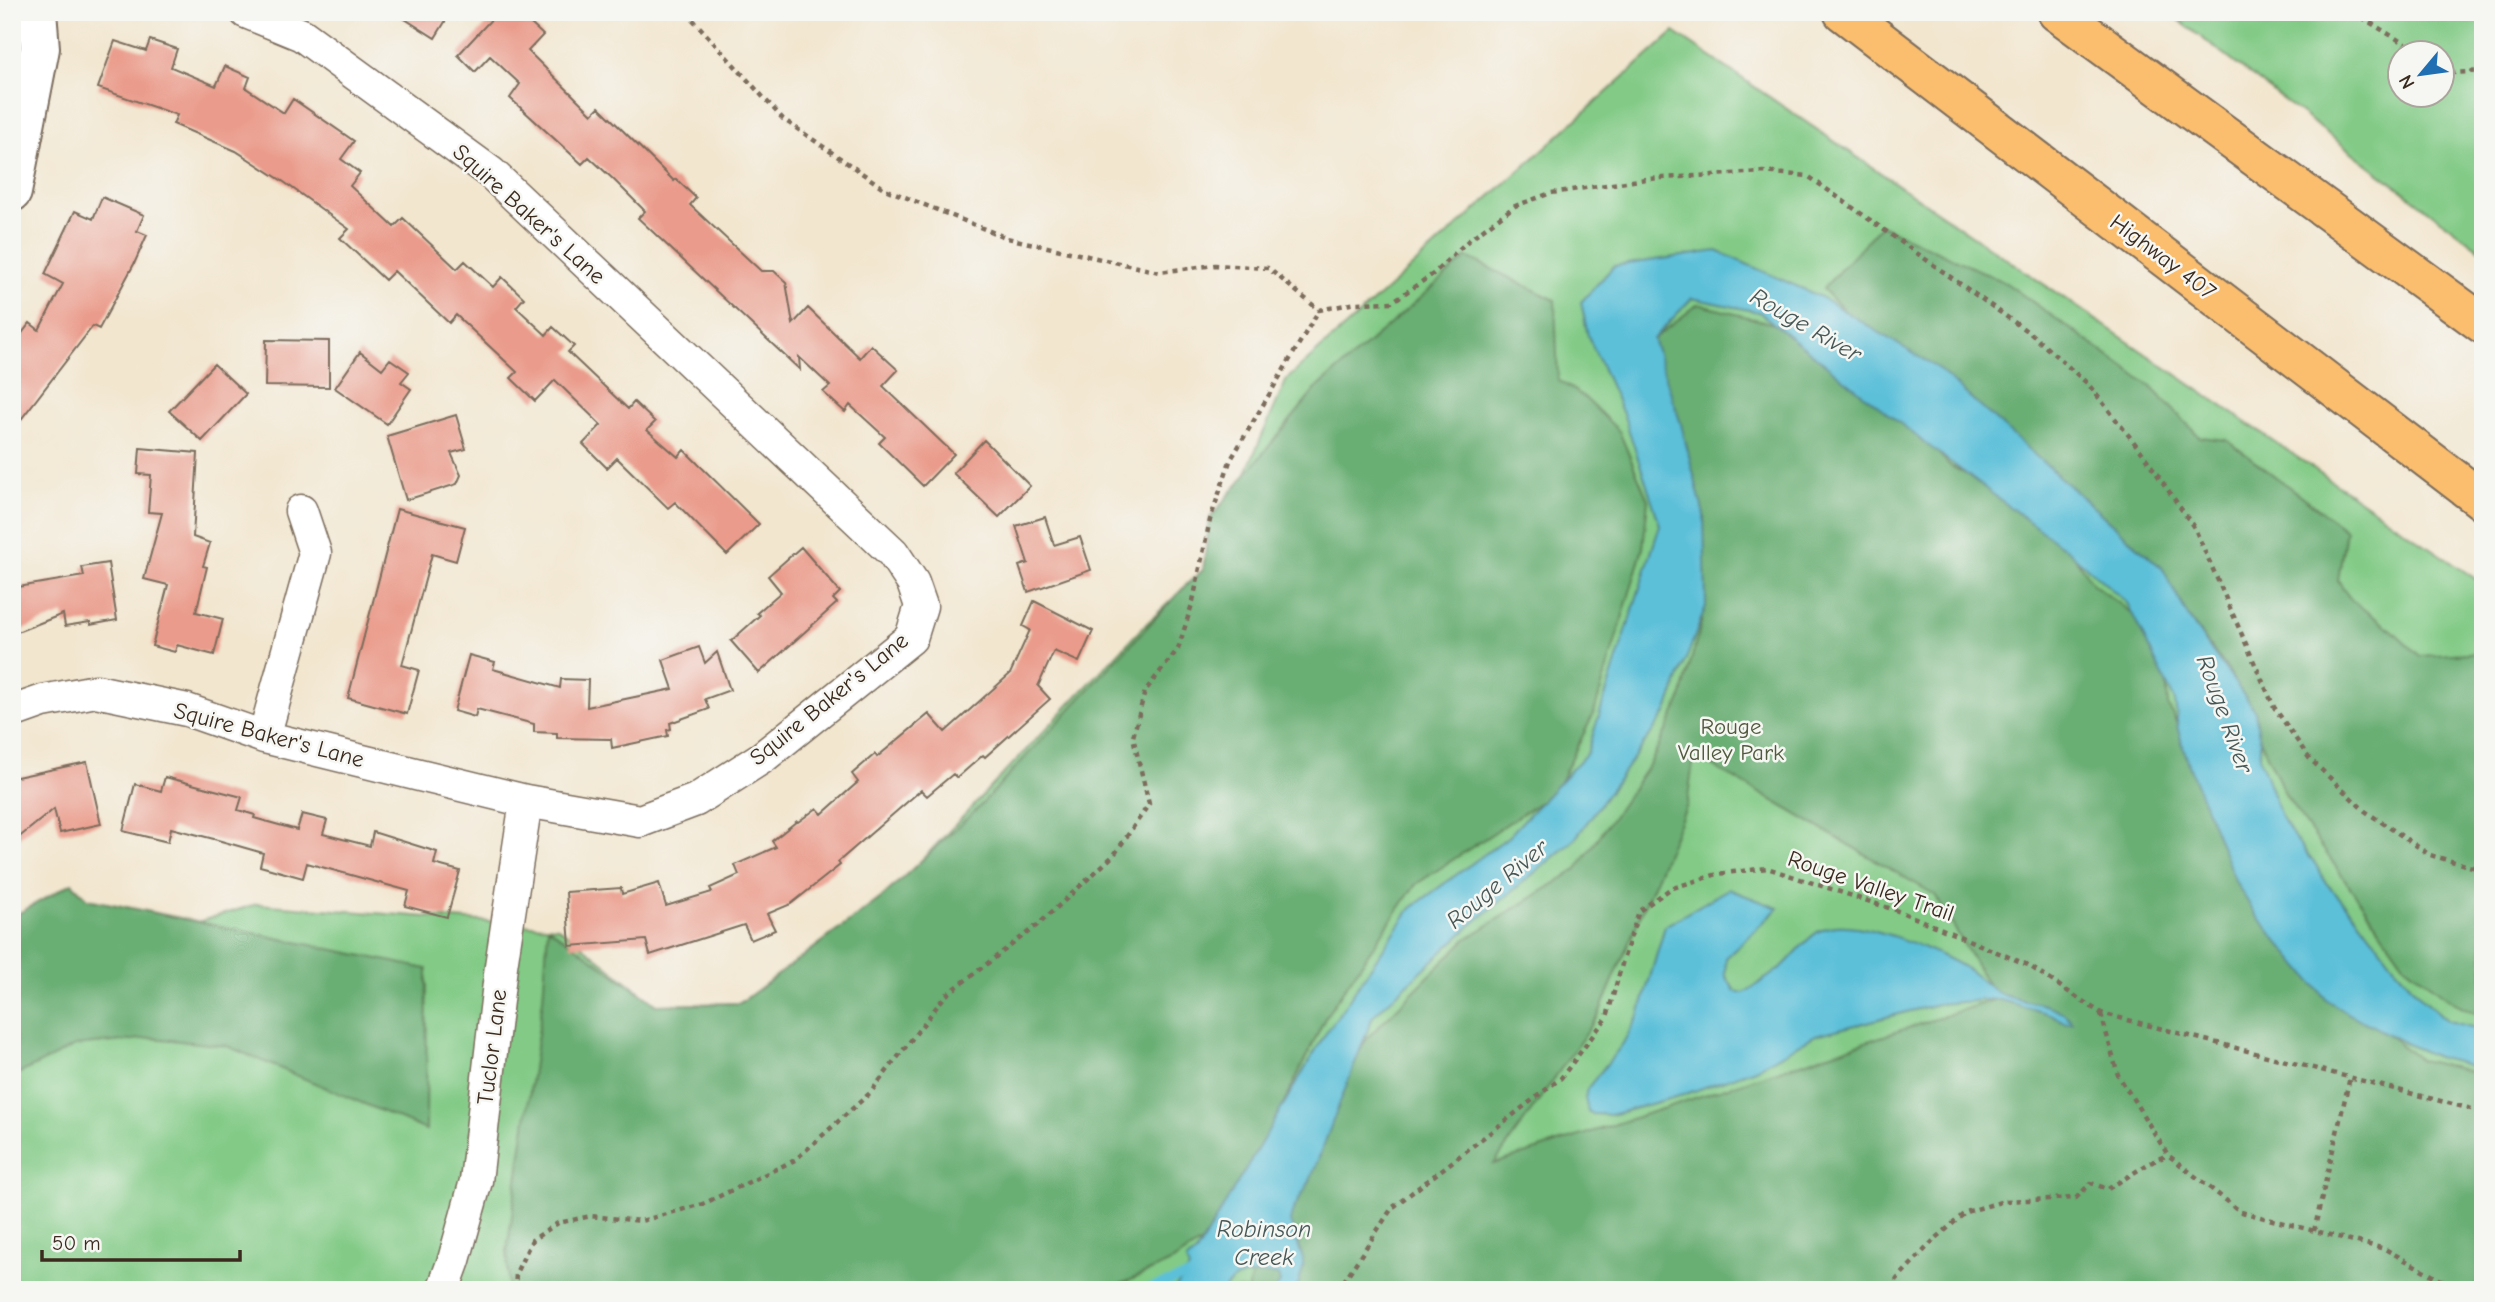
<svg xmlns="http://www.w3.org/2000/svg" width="2495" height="1302" font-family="'Comic Neue',sans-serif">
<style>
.green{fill:#82ca86;stroke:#5e7a52;stroke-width:2;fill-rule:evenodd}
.forest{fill:#69ae73;stroke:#526c48;stroke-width:2;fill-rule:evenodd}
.water{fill:#5bc0d9;stroke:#4b757c;stroke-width:2}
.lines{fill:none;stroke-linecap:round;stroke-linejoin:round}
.stream{stroke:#5bc0d9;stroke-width:8}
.building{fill:#ea9b8b}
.minor-casing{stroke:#7b6c5c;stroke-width:35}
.tertiary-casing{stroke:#7b6c5c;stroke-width:42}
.motorway-casing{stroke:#7b6c5c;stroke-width:42}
.path{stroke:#7b6c5c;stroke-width:4.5;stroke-dasharray:5 5;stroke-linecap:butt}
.minor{stroke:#fff;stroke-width:32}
.tertiary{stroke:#fff;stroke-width:38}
.motorway{stroke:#fbbe6e;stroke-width:38}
.labels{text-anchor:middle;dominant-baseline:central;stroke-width:5;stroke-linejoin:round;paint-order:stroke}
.street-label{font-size:23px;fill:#3b2a1e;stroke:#f6f6f2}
.park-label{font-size:23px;fill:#505a3d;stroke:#f6f6f2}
.water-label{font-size:24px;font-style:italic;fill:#455756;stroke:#f6f6f2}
</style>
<rect width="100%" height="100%" fill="#f6f6f2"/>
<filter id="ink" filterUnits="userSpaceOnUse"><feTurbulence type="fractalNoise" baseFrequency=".0143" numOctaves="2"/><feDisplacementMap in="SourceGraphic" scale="14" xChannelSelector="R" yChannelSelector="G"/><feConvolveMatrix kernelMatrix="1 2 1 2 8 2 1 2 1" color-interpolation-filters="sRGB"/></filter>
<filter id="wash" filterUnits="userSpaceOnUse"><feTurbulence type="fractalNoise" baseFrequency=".00686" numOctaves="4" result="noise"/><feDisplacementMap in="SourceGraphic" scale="28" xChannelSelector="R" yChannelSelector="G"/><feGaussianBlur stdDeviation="1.57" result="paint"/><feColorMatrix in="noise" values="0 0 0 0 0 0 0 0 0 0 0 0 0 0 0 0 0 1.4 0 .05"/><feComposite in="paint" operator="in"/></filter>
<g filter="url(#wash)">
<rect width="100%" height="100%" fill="#f2e6cf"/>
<path class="green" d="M 2168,12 L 2483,12 L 2483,252 ZM 2400,52 L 2442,52 L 2442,94 L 2400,94 Z
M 1674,32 L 2483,584 L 2483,1290 L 12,1290 L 12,983 L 38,970 L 257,904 L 558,927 L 657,1005 L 740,1003 L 861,924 L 1141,629 L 1203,570 L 1287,379 Z"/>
<path class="forest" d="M 1881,225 L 2006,283 L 2149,385 L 2200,437 L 2227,440 L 2346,530 L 2338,580 L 2351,600 L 2392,630 L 2420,656 L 2483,652 L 2483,1017 L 2453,1002 L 2405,965 L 2286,796 L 2229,671 L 2185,613 L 1874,341 L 1823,289 Z
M 1467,257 L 1555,300 L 1558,380 L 1584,397 L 1619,431 L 1648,500 L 1643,548 L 1594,713 L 1555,792 L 1415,885 L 1326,1016 L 1224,1228 L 1173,1261 L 1108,1290 L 509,1290 L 507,1251 L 543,999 L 548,927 L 657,1005 L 740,1003 L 881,898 L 978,808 L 1187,584 L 1203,570 L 1210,518 L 1316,389 Z
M 1698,304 L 1785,327 L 1880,387 L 1950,466 L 2046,515 L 2094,585 L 2163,636 L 2168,705 L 2254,887 L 2364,1015 L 2420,1060 L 2483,1074 L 2483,1290 L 1247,1290 L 1278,1201 L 1367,1038 L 1466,939 L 1576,870 L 1651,762 L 1680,702 L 1702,620 L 1689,479 L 1642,348 ZM 1694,755 L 1935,895 L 1996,999 L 1494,1164 L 1598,1016 L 1687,805 Z
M 72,883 L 88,899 L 427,969 L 426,1130 L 227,1046 L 152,1038 L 75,1046 L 12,1077 L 12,917 Z"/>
<path class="water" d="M 1717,251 L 1821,297 L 1937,368 L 2163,569 L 2190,620 L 2255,711 L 2260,741 L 2260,759 L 2281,816 L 2294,837 L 2316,865 L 2326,883 L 2358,918 L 2398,971 L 2422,998 L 2448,1021 L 2483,1030 L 2483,1069 L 2437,1057 L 2413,1047 L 2349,1014 L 2326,999 L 2256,915 L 2236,883 L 2190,768 L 2178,730 L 2175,701 L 2127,603 L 2072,554 L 1925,443 L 1759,312 L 1692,298 L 1653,339 L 1681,424 L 1704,515 L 1706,606 L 1666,713 L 1575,839 L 1469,927 L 1373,1016 L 1310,1181 L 1293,1210 L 1290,1221 L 1303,1259 L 1303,1268 L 1298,1285 L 1292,1290 L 1275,1290 L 1280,1283 L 1278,1275 L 1274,1274 C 1254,1275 1236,1272 1224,1290 L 1174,1290 L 1189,1269 L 1186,1261 L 1196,1253 L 1324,1036 L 1411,908 L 1508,837 L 1587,753 L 1660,525 L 1624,416 L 1588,336 L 1581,302 L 1614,266 Z
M 1728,889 L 1778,908 L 1726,958 L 1725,975 L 1735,991 L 1744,993 C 1758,984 1772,975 1784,965 C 1796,954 1808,936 1823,929 C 1854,915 1937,951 1965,968 C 1977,975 1987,987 1999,993 C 2022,1005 2056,999 2072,1022 L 2066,1023 L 2050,1014 L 1996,999 L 1938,1004 L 1816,1035 L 1755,1069 L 1683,1095 L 1611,1115 L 1593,1114 L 1588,1111 L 1585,1098 L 1587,1089 L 1622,1045 L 1639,1015 L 1665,926 Z"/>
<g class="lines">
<path class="stream" d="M 1143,1290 L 1190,1275"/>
</g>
<g id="blocks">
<path class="building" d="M 394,12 L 451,12 L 435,38 Z
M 498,12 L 518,12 L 543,35 L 528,51 L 592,114 L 599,107 L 674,181 L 676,179 L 696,198 L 690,205 L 761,271 L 774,271 L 786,282 L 793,324 L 808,308 L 860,358 L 871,345 L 898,370 L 883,386 L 954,454 L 923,486 L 879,443 L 885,437 L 850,405 L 845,412 L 823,392 L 830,386 L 799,357 L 800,370 L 638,218 L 645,211 L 613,179 L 589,157 L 582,164 L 510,98 L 520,84 L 490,56 L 475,72 L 458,55 Z
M 150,40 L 177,49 L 171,67 L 216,86 L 225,66 L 250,77 L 246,88 L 284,113 L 293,99 L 354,141 L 341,159 L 360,173 L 350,186 L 394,227 L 403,218 L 457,269 L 465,261 L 493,287 L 502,277 L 524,298 L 516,307 L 546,335 L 553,327 L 574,346 L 568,352 L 628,409 L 634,402 L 655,422 L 647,430 L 678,457 L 684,450 L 759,524 L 727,555 L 675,502 L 668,508 L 617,458 L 607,468 L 583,444 L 601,425 L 555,380 L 535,401 L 511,378 L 517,372 L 456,315 L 449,323 L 394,271 L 385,280 L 340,238 L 349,229 L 284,182 L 236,151 L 173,124 L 177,115 L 98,88 L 115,41 L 146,51 Z
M 102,197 L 144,215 L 137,231 L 147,235 L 134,264 L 99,329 L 93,326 L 12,431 L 12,346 L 30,323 L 39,330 L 63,284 L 45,274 L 75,211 L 93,219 Z
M 266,340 L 329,341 L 329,387 L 265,386 Z
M 360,352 L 382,369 L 390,359 L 409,372 L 401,382 L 411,389 L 387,424 L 335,388 Z
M 214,364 L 246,394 L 202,441 L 169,411 Z
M 456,415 L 466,449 L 451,453 L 461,475 L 457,484 L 406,500 L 387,436 Z
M 984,440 L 1030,486 L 999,517 L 953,473 Z
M 140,448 L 198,453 L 193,537 L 210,543 L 203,566 L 207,567 L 196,612 L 223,619 L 214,655 L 177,645 L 175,652 L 152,646 L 168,585 L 144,579 L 162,513 L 148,512 L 151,475 L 138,474 Z
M 397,509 L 465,527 L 456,561 L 432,554 L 402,665 L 419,670 L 407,714 L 348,698 Z
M 1045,517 L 1054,545 L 1080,537 L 1091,570 L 1028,592 L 1019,566 L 1028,563 L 1016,526 Z
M 801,547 L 840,592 L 833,599 L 837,603 L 759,673 L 731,641 L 760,615 L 757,613 L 781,592 L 768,576 Z
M 108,563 L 117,620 L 90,625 L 90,622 L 65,626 L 63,614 L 12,634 L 12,588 L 84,576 L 82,567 Z
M 1034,601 L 1093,631 L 1079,662 L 1054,651 L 1038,686 L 1050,699 L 985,757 L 983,755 L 957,778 L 953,774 L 927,796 L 921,790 L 838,862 L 840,865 L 791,904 L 767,914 L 775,930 L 751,940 L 744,925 L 650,955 L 646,940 L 570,946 L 566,892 L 621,888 L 622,894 L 659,883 L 666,906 L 712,892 L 710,888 L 739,875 L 735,865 L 776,847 L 772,841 L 797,821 L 798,822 L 817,808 L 822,814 L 858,782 L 852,774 L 875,754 L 877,757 L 929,714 L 945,732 L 1010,674 L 1030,630 L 1023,626 Z
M 699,647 L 705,663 L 717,652 L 730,690 L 705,699 L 709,709 L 670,723 L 671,729 L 667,730 L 668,736 L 612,748 L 611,739 L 557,738 L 557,733 L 534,732 L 534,724 L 477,709 L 475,717 L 454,711 L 469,655 L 495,662 L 493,669 L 560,688 L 561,679 L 588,680 L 587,707 L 673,689 L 663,660 Z
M 87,762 L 101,824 L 60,833 L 54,809 L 12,843 L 12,778 Z
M 165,777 L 242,797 L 238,810 L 255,815 L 254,818 L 297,830 L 302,814 L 327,820 L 323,834 L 370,846 L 373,832 L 437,852 L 434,864 L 460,871 L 447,917 L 405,906 L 409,891 L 307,863 L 303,878 L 260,866 L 263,853 L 214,839 L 171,828 L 168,842 L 123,831 L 135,784 L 161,791 Z"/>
</g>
</g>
<g filter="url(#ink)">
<use href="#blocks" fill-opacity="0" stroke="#7b6c5c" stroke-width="2"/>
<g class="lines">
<defs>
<path id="minor" d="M 12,712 L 43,701 L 96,691 L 187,710 L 264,737 L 526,801 L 640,821 L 696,800 L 763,757 L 911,638 L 921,606 L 913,583 L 893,553 L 491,173 L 302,35 L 246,12
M 264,737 L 315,553 L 301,511
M 443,1290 L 454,1260 L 476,1181 L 501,966 L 526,801"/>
<path id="tertiary" d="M 12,192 L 40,48 L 37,12"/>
<path id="motorway" d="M 1843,12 L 2483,501
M 2057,12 L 2483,324"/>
</defs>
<use href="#minor" class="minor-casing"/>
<use href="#tertiary" class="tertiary-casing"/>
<use href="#motorway" class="motorway-casing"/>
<path class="path" d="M 686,12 L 783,119 L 885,189 L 1007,238 L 1159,272 L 1215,265 L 1268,268 L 1319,310 L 1356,303 L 1392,302 L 1433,274 L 1471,238 L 1515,206 L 1551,193 L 1646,179 L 1763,172 L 1808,176 L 2031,334 L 2088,384 L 2141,451 L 2195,529 L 2274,707 L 2309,758 L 2365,811 L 2430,855 L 2483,870
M 2353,12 L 2418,52
M 2442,67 L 2452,73 L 2483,71
M 2101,1014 L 2118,1075 L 2168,1155 L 2241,1212 L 2385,1249 L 2459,1290
M 2314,1231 L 2350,1077
M 515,1290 L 516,1273 L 532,1240 L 558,1223 L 591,1216 L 641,1221 L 703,1204 L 795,1160 L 870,1093 L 945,996 L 1040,923 L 1114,855 L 1149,804 L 1133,737 L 1145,691 L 1178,649 L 1193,601 L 1210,520 L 1230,461 L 1319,310
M 1338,1290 L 1392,1208 L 1561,1078 L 1607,1017 L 1624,957 L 1639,911 L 1670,889 L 1717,874 L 1767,868 L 1901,912 L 2028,965 L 2101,1013 L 2483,1112
M 1891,1290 L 1897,1279 L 1933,1241 L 1966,1212 L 2004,1201 L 2076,1198 L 2091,1183 L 2108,1189 L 2148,1164 L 2168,1155"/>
<use href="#minor" class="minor"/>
<use href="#tertiary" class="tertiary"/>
<use href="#motorway" class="motorway"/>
</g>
</g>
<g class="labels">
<g class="street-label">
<text transform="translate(529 214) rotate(42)">Squire Baker's Lane</text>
<text transform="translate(2163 257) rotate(37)">Highway 407</text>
<text transform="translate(829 699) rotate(-39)">Squire Baker's Lane</text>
<text transform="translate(269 735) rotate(15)">Squire Baker's Lane</text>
<text transform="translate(1871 886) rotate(19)">Rouge Valley Trail</text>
<text transform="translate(492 1047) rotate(-83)">Tuclor Lane</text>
</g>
<g class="park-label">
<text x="1731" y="726">Rouge<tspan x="1731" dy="26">Valley Park</tspan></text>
</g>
<g class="water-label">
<text transform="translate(1806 325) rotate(30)">Rouge River</text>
<text transform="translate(2225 714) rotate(70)">Rouge River</text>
<text transform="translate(1497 884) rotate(-40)">Rouge River</text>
<text x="1264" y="1229">Robinson<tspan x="1264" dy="28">Creek</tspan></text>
</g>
</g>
<rect width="2495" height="1302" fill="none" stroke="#f6f6f2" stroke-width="42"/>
<g transform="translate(2421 74) rotate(241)"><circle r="33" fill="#f6f6f2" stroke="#aba49d" stroke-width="2"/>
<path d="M0-5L12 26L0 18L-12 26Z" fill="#1f6fb2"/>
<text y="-10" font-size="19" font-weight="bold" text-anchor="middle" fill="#3b2a1e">N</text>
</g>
<path d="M42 1250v10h198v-10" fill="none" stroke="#3b2a1e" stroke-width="3.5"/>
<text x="52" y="1250" font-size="21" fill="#3b2a1e" stroke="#f6f6f2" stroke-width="5" paint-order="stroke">50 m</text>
</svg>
